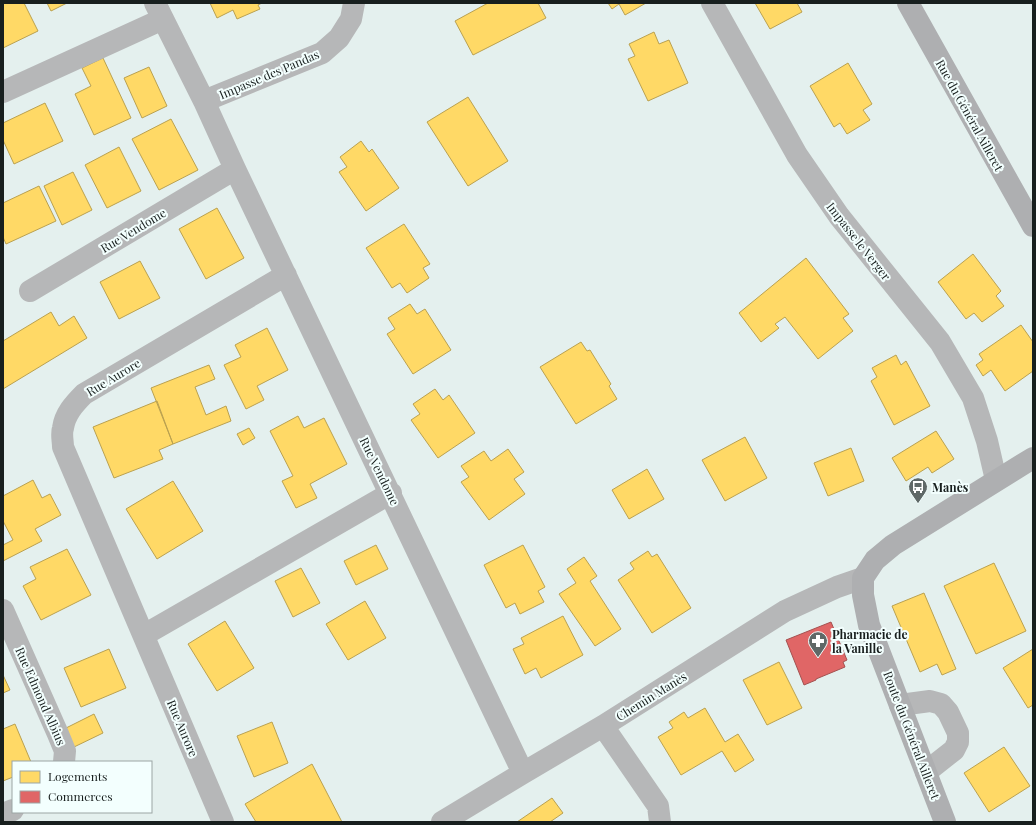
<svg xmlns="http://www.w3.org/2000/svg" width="1036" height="825" font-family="'Playfair Display',serif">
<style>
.homes{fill:#ffd966;stroke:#baa150}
.shops{fill:#e06666;stroke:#a45150}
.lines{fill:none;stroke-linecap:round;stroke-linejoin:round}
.minor{stroke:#b6b7b8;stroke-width:22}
.major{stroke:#aeafb1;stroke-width:22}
.labels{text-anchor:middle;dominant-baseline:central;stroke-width:4;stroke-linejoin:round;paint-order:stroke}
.street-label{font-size:12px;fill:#181f1e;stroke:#f3fffe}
.poi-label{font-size:12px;font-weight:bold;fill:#181f1e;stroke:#f3fffe;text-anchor:start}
</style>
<rect width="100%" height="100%" fill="#e4f0ee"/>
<path class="homes" d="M 3,3 L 24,3 L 38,31 L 3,48 Z
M 47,3 L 67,3 L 51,11 Z
M 210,3 L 262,3 L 258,5 L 260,9 L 237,19 L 233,10 L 217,18 Z
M 488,3 L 538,3 L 546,18 L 473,55 L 455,21 Z
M 608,3 L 646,3 L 625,15 L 619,4 L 612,9 Z
M 755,3 L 797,3 L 802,12 L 770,29 Z
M 654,32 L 659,44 L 669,40 L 688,83 L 648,101 L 628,59 L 635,56 L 629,44 Z
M 103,58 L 131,118 L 94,135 L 75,94 L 91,86 L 82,68 Z
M 848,63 L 872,104 L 863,110 L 870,120 L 847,134 L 840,123 L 834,127 L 810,86 Z
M 149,67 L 167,106 L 142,118 L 124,78 Z
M 468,97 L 508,161 L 468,186 L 427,122 Z
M 45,103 L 63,141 L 14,164 L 3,140 L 3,123 Z
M 171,119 L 198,170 L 159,190 L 132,139 Z
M 361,141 L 369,152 L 372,149 L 399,188 L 366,211 L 339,172 L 347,167 L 340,157 Z
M 119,147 L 141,191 L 107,208 L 85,165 Z
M 73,172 L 92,210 L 62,225 L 44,186 Z
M 39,186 L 56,221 L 6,244 L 3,237 L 3,203 Z
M 217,208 L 244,258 L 206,279 L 179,229 Z
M 404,224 L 430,264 L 423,268 L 429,278 L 407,293 L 400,283 L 392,288 L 366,248 Z
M 973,254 L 1001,291 L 996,296 L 1004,306 L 982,322 L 974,313 L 966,319 L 938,282 Z
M 806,258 L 849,314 L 843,318 L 853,331 L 818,359 L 785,317 L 775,324 L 779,328 L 761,342 L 739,313 Z
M 140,261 L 160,298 L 119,319 L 100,282 Z
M 410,304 L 417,314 L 425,309 L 451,350 L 413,374 L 387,334 L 395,329 L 388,318 Z
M 51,312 L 59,326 L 74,316 L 87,338 L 3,389 L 3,341 Z
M 1021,325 L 1033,342 L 1033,371 L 1005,391 L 991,370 L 983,376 L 976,365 L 983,360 L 979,354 Z
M 267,328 L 288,370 L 257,386 L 264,400 L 246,409 L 224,365 L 241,357 L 235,345 Z
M 581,342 L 587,351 L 590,350 L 611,384 L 609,386 L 617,399 L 576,424 L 540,367 Z
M 896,355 L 901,365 L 906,361 L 930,406 L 894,425 L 871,381 L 877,377 L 872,368 Z
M 209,365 L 215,379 L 195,387 L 206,415 L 226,406 L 231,421 L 173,444 L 151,388 Z
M 435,389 L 443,400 L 449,395 L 475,433 L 438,458 L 411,420 L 420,414 L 413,404 Z
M 157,401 L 173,444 L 159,450 L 163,459 L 114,478 L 93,427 Z
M 298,416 L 304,428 L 324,418 L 347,464 L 310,484 L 317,498 L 296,508 L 282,481 L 293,476 L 270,431 Z
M 249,428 L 255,438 L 243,445 L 237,434 Z
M 936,431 L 954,459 L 932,473 L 928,467 L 906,481 L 892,458 Z
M 745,437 L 767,478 L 725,501 L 702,460 Z
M 851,448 L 864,481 L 828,496 L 814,463 Z
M 508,449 L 524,472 L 514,479 L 525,494 L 489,520 L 461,482 L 469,477 L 461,466 L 484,451 L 491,461 Z
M 647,469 L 664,499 L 629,519 L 612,490 Z
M 33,480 L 42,498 L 50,494 L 61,515 L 35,529 L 42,541 L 3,561 L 3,545 L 13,540 L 3,521 L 3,496 Z
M 173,481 L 203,531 L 157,559 L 126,509 Z
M 376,545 L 388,569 L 356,585 L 344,561 Z
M 523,545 L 545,587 L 538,591 L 544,602 L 520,614 L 515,603 L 506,608 L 484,565 Z
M 67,549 L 91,595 L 41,620 L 23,586 L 36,579 L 30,567 Z
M 648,551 L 652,557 L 657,554 L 691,608 L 652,633 L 618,580 L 634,569 L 630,563 Z
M 584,557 L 597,576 L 590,581 L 621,629 L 595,646 L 559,594 L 576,583 L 567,569 Z
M 994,563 L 1026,631 L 976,654 L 944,586 Z
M 301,568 L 320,603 L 293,617 L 275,581 Z
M 924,593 L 956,669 L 942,675 L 937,664 L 920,672 L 892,606 Z
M 365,601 L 386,638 L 348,660 L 326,624 Z
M 563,616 L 583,655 L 541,678 L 536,668 L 525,674 L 513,649 L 524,644 L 521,638 Z
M 225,621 L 254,668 L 217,691 L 188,644 Z
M 109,649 L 126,688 L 81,707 L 64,668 Z
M 1033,649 L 1033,705 L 1028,708 L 1003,668 Z
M 779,662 L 802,708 L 767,725 L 743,680 Z
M 3,675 L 10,690 L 3,693 Z
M 705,708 L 725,742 L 738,734 L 754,760 L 735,772 L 722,751 L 681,775 L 658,737 L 673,728 L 669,722 L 684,712 L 688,718 Z
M 94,714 L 103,733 L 74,747 L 64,729 Z
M 272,722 L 288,763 L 254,777 L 237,736 Z
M 15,724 L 31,762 L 13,762 L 13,777 L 3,781 L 3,729 Z
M 1004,747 L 1030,786 L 989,812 L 964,773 Z
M 312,764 L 342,822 L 256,822 L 245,804 Z
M 552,798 L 563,813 L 550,822 L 517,822 Z"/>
<path class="shops" d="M 831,622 L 847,660 L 843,662 L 845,667 L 816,679 L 816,680 L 804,685 L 786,640 Z"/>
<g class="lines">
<path class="minor" d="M 155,3 L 204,101 L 235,169 L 523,773
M 712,3 L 797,155 L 839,216 L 940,342 L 973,398 L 987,441 L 996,480
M 3,92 L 163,19
M 204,101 L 322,53 L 339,38 L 351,19 L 354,3
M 30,291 L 235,169
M 3,610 L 58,734 L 65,751 L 64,762
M 144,635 L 391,493
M 900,705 L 930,701 L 941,704 L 948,712 L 958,733 L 958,742 L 954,750 L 926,772
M 603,726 L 658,806 L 660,822
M 3,814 L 13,810
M 223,822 L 63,447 C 63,441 61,434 63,428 C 65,414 74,404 84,394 L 286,275
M 442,822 L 523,773 L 603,726 L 785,611 L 837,587 L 863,578"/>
<path class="major" d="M 908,3 L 1033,226
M 945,822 L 869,625 L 863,595 L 863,578 L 875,560 L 893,545 L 1033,458"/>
</g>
<defs>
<symbol id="bus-pin" viewBox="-11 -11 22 30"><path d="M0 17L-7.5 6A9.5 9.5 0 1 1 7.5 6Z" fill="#5f6867" stroke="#f3fffe"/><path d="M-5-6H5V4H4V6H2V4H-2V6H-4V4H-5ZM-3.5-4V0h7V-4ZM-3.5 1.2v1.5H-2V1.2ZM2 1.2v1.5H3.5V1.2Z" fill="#fff"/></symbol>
<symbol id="pharmacy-pin" viewBox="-11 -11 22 30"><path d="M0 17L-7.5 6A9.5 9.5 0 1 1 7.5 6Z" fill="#5f6867" stroke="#f3fffe"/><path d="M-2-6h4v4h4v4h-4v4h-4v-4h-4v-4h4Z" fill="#fff"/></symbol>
</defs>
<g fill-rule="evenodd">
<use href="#bus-pin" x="907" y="476" width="22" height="30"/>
<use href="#pharmacy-pin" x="807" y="630" width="22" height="30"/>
</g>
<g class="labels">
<g class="street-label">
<text transform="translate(269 74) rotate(-23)">Impasse des Pandas</text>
<text transform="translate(970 115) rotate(61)">Rue du Général Ailleret</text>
<text transform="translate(133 230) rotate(-31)">Rue Vendome</text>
<text transform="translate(859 241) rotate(52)">Impasse le Verger</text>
<text transform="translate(113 377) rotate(-31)">Rue Aurore</text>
<text transform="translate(380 471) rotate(64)">Rue Vendome</text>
<text transform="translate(41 696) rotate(66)">Rue Edmond Albius</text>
<text transform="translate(651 696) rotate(-32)">Chemin Manès</text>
<text transform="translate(183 728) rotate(67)">Rue Aurore</text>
<text transform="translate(912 735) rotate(69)">Route du Général Ailleret</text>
</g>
<g class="poi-label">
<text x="932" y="487">Manès</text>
<text x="832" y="634">Pharmacie de<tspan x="832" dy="14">la Vanille</tspan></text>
</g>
</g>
<rect width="1036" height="825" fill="none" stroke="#181f1e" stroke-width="8"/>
<rect x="12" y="761" width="140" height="52" fill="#f3fffe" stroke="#9ba5a4"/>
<rect x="20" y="771" width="20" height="12" fill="#ffd966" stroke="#9ba5a4"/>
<text x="48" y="781" font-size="12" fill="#181f1e">Logements</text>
<rect x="20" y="791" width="20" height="12" fill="#e06666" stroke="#9ba5a4"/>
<text x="48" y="801" font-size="12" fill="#181f1e">Commerces</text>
</svg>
